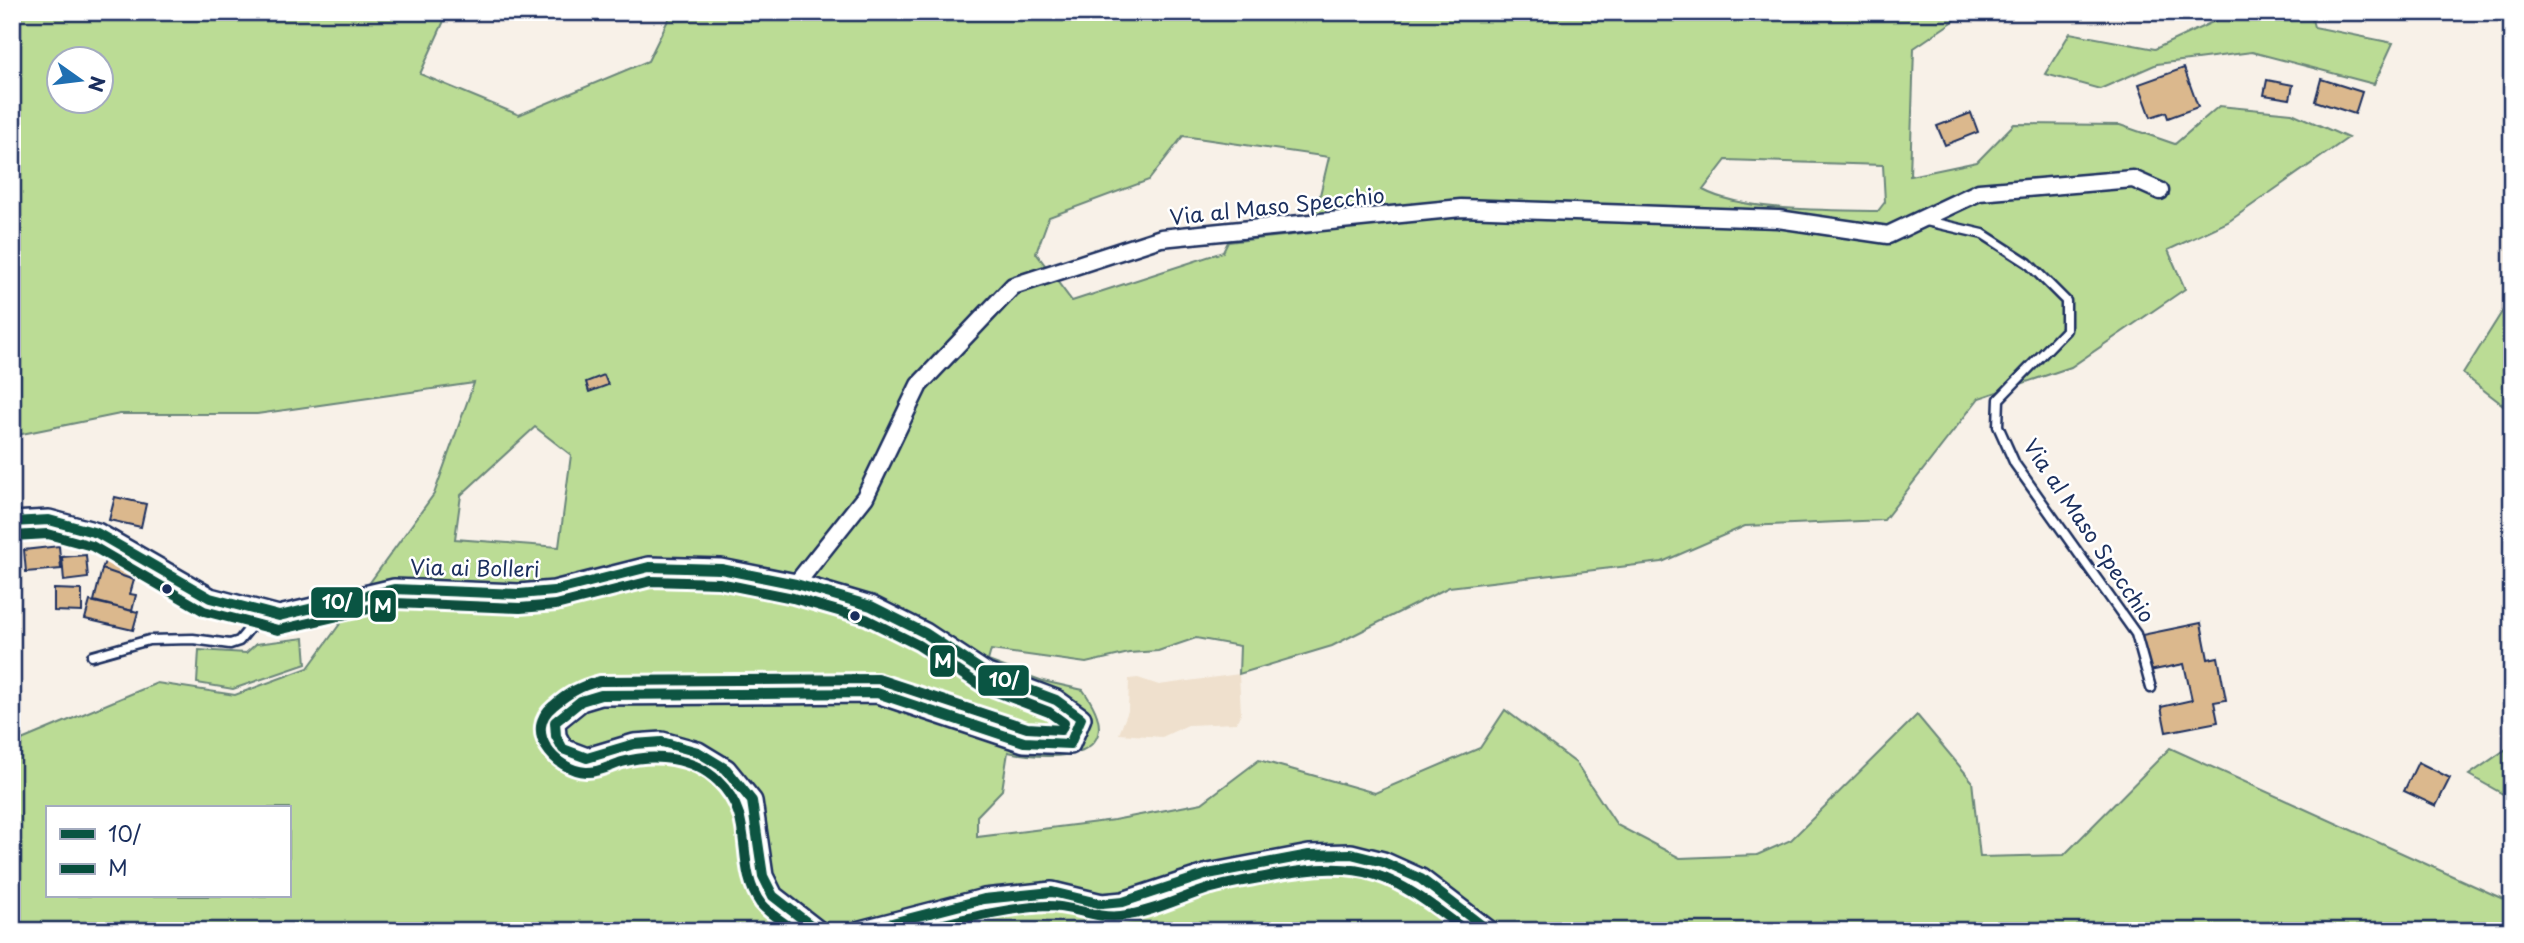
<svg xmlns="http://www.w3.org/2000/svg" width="2524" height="943" font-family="'Playpen Sans',sans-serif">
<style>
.built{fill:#efe0cd}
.green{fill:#bbdc95;stroke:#6b867a;stroke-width:2;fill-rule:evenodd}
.building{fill:#dbb88d;stroke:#1b2f5e;stroke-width:2}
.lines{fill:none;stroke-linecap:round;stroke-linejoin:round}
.service-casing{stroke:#1b2f5e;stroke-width:13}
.minor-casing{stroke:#1b2f5e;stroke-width:21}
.tertiary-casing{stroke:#1b2f5e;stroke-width:24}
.service{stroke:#fff;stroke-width:8}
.minor{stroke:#fff;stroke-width:16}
.tertiary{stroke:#fff;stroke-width:19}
.bus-1-casing{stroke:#fff;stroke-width:16}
.bus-2-casing{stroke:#fff;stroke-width:16}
.bus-1{stroke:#0a5543;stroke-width:10}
.bus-2{stroke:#074e3c;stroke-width:10}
.bus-dot{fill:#1b2f5e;stroke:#fff;stroke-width:2.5}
.labels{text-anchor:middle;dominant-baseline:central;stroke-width:5;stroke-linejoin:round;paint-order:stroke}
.street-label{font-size:21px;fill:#1b2f5e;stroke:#fff}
.line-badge{stroke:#fff;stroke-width:2.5}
.badge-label{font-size:19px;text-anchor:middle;font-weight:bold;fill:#fff}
</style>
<rect width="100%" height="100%" fill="#f8f1e8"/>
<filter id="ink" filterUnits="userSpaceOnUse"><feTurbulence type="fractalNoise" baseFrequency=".0143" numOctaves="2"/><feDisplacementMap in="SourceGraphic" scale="14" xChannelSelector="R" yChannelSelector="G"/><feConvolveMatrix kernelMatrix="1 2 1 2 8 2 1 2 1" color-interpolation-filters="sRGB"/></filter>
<g filter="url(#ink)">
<path class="built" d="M 1239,674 L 1241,713 L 1236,723 L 1188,725 L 1162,737 L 1119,734 L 1128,711 L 1129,679 L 1138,678 L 1159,685 Z"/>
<path class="green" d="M 12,12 L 448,12 L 420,74 L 519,115 L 648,61 L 672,12 L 1967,12 L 1914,48 L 1910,176 L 1977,162 L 2014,124 L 2120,125 L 2175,144 L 2219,106 L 2292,113 L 2348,138 L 2228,222 L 2168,250 L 2185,289 L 2071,367 L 1979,398 L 1884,520 L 1745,526 L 1662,562 L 1449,587 L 1332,646 L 1239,674 L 1240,646 L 1196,638 L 1158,651 L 1129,653 L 1086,663 L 991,650 L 988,661 L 1043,681 L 1083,690 C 1132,758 1057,762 1008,752 L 1002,790 L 977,816 L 977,837 L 1114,820 L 1202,803 L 1259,760 L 1375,793 L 1480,748 L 1505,710 L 1576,763 L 1617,825 L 1680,858 L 1757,855 L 1791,840 L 1917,715 L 1972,781 L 1980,857 L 2064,855 L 2170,748 L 2512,903 L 2512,931 L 12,931 L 12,744 L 157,683 L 235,695 L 308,668 L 434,494 L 474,383 L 257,414 L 120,414 L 12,436 ZM 60,60 L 102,60 L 102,102 L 60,102 ZM 1183,136 L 1329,157 L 1311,233 L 1228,242 L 1223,252 L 1072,301 L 1036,253 L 1049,217 L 1149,180 ZM 1726,160 L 1883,165 L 1885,202 L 1878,211 C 1830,210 1744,212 1703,190 ZM 535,427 L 571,455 L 559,547 L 455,539 L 461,495 ZM 47,808 L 289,808 L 289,896 L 47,896 Z
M 2234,12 L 2310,12 L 2314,27 L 2393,43 L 2374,84 L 2252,52 L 2157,64 L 2100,89 L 2045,74 L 2070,33 L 2155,49 Z
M 2512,296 L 2512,412 L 2463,374 Z
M 304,638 L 306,664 L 233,689 L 197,683 L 199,650 L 246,653 L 256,644 Z
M 2512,745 L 2512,799 L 2469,775 Z"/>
<path class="building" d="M 2184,68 L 2198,107 L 2168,118 L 2166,112 L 2151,117 L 2139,84 Z
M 2321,79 L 2362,92 L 2355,114 L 2315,101 Z
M 2267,80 L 2293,85 L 2290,99 L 2264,95 Z
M 1971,113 L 1978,132 L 1945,145 L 1937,126 Z
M 604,375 L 608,385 L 589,392 L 586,382 Z
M 115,497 L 146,504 L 141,527 L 109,520 Z
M 59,546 L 61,569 L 26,572 L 24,550 Z
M 109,551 L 140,562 L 134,580 L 102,569 Z
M 86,555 L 88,578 L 64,581 L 62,557 Z
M 102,569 L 134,580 L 130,594 L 136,595 L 132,611 L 94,601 Z
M 54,589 L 82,590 L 82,612 L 54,611 Z
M 90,601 L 138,612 L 133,630 L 85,619 Z
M 2201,623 L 2208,659 L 2218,657 L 2226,700 L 2214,702 L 2218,722 L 2166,732 L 2161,707 L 2192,700 L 2184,664 L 2149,671 L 2142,635 Z
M 2418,762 L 2450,778 L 2436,806 L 2404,791 Z"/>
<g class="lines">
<defs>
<path id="service" d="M 1922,220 L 1983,234 L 2028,263 L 2066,301 L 2066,330 L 1999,399 L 1998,426 L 2015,464 L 2136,634 L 2151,688
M 92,656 L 149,640 L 193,639 L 230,644 L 239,641 L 253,624 L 269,619"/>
<path id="minor" d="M 796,584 L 865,497 L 919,385 L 1013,286 L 1161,238 L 1461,208 L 1778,219 L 1888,235 L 1979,192 L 2133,179 L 2160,191"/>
<path id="tertiary" d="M 12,522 L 49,520 L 97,533 L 210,598 L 279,616 L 394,589 L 519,594 L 554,591 L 649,567 L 721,569 L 796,584 L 871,606 L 925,633 L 987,674 L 1056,700 L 1081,718 L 1070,744 L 1024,742 L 877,693 L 601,695 L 581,701 L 555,722 L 556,736 L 563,749 L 587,758 L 634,744 L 662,742 L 698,752 L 726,769 L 752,801 L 763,876 L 773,896 L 818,931
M 860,931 L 984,899 L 1052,892 L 1102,904 L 1123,902 L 1208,874 L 1309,855 L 1351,854 L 1383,862 L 1421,879 L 1489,931"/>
</defs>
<use href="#service" class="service-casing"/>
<use href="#minor" class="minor-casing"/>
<use href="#tertiary" class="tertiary-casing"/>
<use href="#service" class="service"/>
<use href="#minor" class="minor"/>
<use href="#tertiary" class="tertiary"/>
<defs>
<path id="bus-1" d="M 12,522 L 49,520 L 97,533 L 210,598 L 279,616 L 394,589 L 519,594 L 554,591 L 649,567 L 721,569 L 796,584 L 871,606 L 925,633 L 987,674 L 1056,700 L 1081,718 L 1070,744 L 1024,742 L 877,693 L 601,695 L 581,701 L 555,722 L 556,736 L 563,749 L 587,758 L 634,744 L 662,742 L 698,752 L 726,769 L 752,801 L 763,876 L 773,896 L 818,931
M 861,931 L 984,899 L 1052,892 L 1102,904 L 1123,902 L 1208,874 L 1309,855 L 1351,854 L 1383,862 L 1421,879 L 1489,931"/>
<path id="bus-2" d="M 13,536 L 48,534 L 92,546 L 204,611 L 278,630 L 395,603 L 520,608 L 556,605 L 651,581 L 719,583 L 793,598 L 866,619 L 918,645 L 981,686 L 1049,712 L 1064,723 L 1061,730 L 1027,728 L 878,679 L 600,681 C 580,686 568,693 553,706 C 523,730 554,770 586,772 C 597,773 612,765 622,762 C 654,753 693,757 718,781 C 758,819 733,865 761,904 C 769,914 785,923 795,931
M 917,931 C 960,920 1003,908 1048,906 C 1073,906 1095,919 1121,916 C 1150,913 1180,898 1208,889 C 1228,883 1250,880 1270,876 C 1366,858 1391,873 1466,931"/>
</defs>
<use href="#bus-1" class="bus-1-casing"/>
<use href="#bus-2" class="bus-2-casing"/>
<use href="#bus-1" class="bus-1"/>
<use href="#bus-2" class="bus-2"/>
</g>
</g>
<g class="bus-dot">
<circle cx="167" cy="589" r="6"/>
<circle cx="855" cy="616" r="6"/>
</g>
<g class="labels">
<g class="street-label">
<text transform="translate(1277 205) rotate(-6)">Via al Maso Specchio</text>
<text transform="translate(2090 530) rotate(56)">Via al Maso Specchio</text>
<text transform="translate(475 567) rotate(1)">Via ai Bolleri</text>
</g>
</g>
<g class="line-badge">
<rect x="310" y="586" width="54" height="33" rx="7" fill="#0a5543"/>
<rect x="369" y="589" width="28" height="34" rx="7" fill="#074e3c"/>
<rect x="929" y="644" width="27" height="34" rx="7" fill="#074e3c"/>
<rect x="977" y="664" width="53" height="33" rx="7" fill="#0a5543"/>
</g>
<g class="badge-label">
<text x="337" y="609">10/</text>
<text x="383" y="613">M</text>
<text x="943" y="668">M</text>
<text x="1004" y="687">10/</text>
</g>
<rect width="2524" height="943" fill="none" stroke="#fff" stroke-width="42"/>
<rect x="21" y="21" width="2482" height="901" fill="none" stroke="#1b2f5e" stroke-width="2.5" filter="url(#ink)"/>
<rect x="46" y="806" width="245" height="91" fill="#ffffff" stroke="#a4acbf" stroke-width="2"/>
<rect x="60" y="829" width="35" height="10" fill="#0a5543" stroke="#a4acbf" stroke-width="2"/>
<text x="108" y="842" font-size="21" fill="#1b2f5e">10/</text>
<rect x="60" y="864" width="35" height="10" fill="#074e3c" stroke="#a4acbf" stroke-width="2"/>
<text x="108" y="876" font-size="21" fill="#1b2f5e">M</text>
<g transform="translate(80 80) rotate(104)"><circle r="33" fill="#ffffff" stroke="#a4acbf" stroke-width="2"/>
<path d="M0-5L12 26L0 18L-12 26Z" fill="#1f6fb2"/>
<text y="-10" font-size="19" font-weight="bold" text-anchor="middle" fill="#1b2f5e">N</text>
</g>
</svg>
